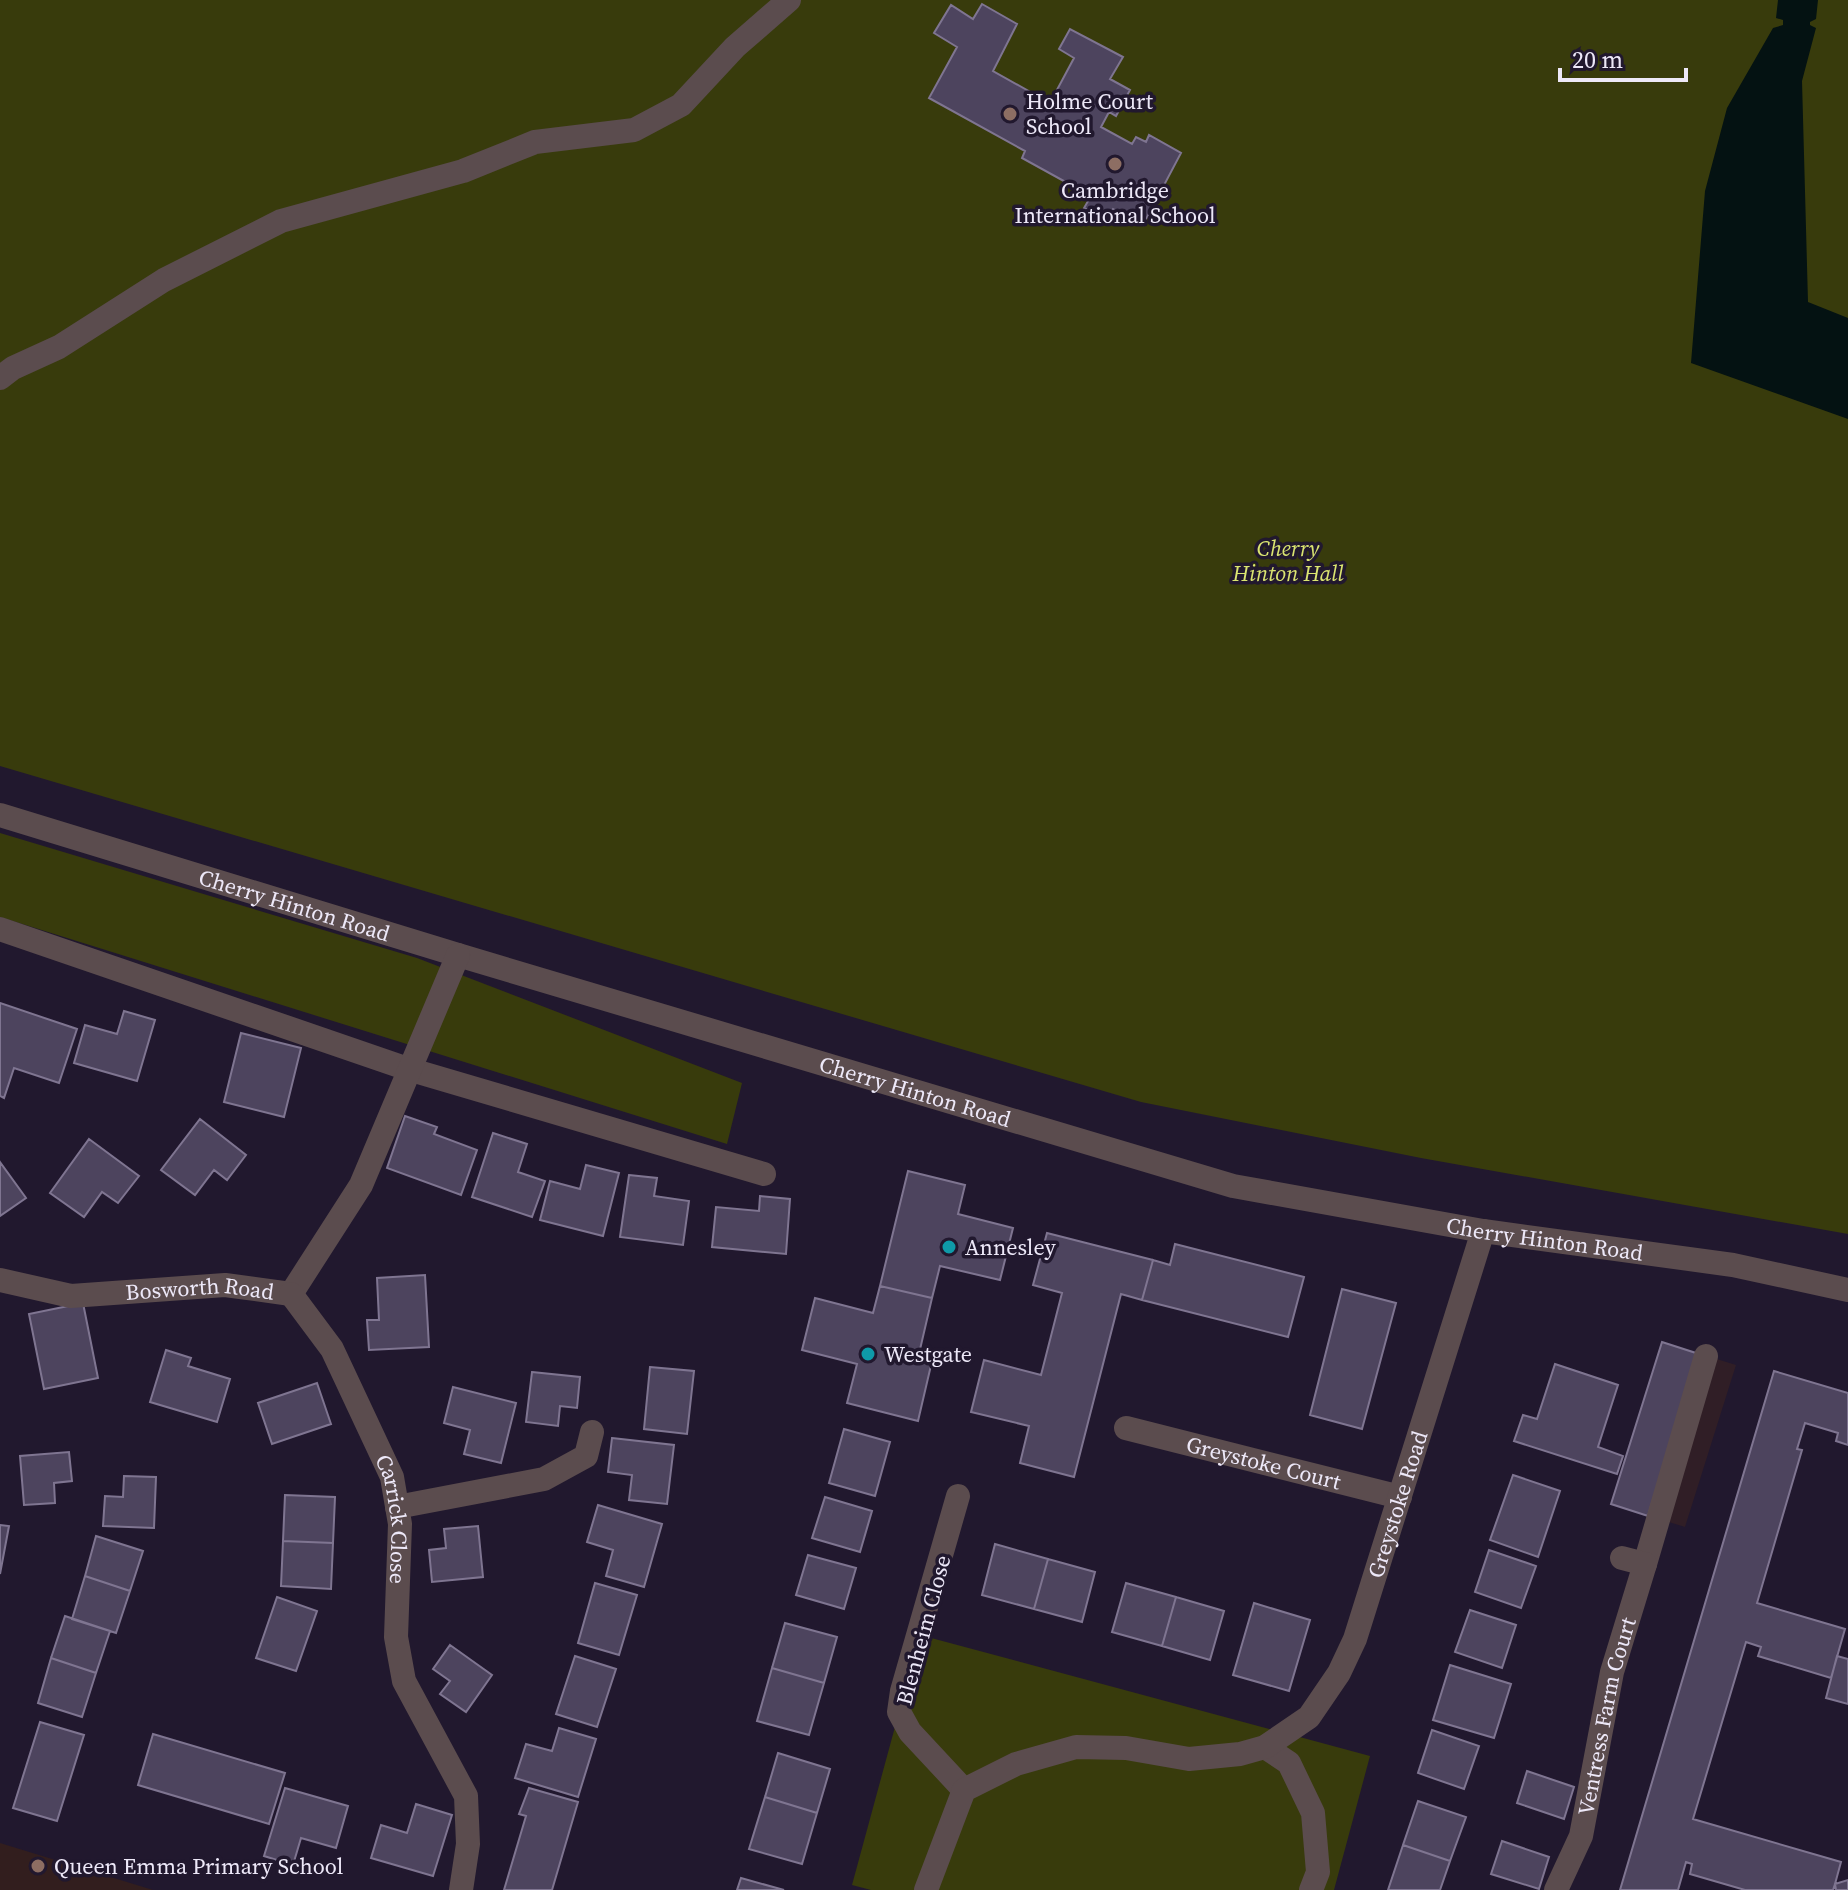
<svg xmlns="http://www.w3.org/2000/svg" width="1848" height="1890" font-family="'Source Serif 4',serif">
<style>
.industrial{fill:#301e26}
.education{fill:#321e1e}
.green{fill:#383b0c}
.water{fill:#041212}
.building{fill:#4d445e;stroke:#7f7591;stroke-width:2}
.lines{fill:none;stroke-linecap:round;stroke-linejoin:round}
.minor{stroke:#5b4c4e;stroke-width:24}
.education-dot{fill:#8d6e63;stroke:#21182e;stroke-width:3}
.culture-dot{fill:#0f9aa8;stroke:#21182e;stroke-width:3}
.labels{text-anchor:middle;dominant-baseline:central;stroke-width:7;stroke-linejoin:round;paint-order:stroke}
.poi-label{font-size:22px;fill:#ede8f8;stroke:#21182e;text-anchor:start}
.park-label{font-size:22px;font-style:italic;fill:#dbe571;stroke:#21182e}
.street-label{font-size:22px;fill:#ede8f8;stroke:#21182e}
</style>
<rect width="100%" height="100%" fill="#21182e"/>
<path class="industrial" d="M 1662,1342 L 1736,1365 L 1685,1527 L 1611,1504 Z"/>
<path class="education" d="M 0,1843 L 153,1890 L 0,1890 Z"/>
<path class="green" d="M 0,0 L 1848,0 L 1848,1234 L 1421,1158 L 1141,1102 L 0,766 Z
M 0,833 L 417,958 L 742,1083 L 727,1144 L 0,917 Z
M 920,1635 L 1370,1756 L 1334,1890 L 871,1890 L 852,1885 Z"/>
<path class="water" d="M 1778,0 L 1818,0 L 1816,19 L 1810,22 L 1810,25 L 1816,28 L 1802,81 L 1808,302 L 1848,318 L 1848,419 L 1691,363 L 1705,191 L 1727,108 L 1773,28 L 1783,25 L 1783,20 L 1776,18 Z"/>
<path class="building" d="M 982,4 L 1017,24 L 993,71 L 1050,103 L 1074,58 L 1059,49 L 1070,29 L 1123,57 L 1110,79 L 1130,90 L 1116,116 L 1109,112 L 1101,127 L 1132,144 L 1136,137 L 1146,142 L 1149,135 L 1181,153 L 1143,225 L 1113,209 L 1107,220 L 1084,208 L 1091,196 L 1022,158 L 1025,151 L 929,98 L 957,47 L 934,33 L 951,5 L 973,19 Z
M 0,1003 L 77,1029 L 59,1083 L 14,1068 L 4,1098 L 0,1096 Z
M 124,1011 L 155,1020 L 137,1081 L 74,1063 L 85,1025 L 117,1034 Z
M 241,1033 L 301,1048 L 284,1117 L 224,1102 Z
M 405,1116 L 437,1127 L 434,1134 L 477,1150 L 461,1195 L 387,1168 Z
M 200,1119 L 246,1155 L 227,1180 L 214,1170 L 195,1195 L 161,1170 Z
M 493,1133 L 527,1144 L 518,1172 L 545,1181 L 532,1217 L 472,1197 Z
M 89,1139 L 139,1176 L 118,1203 L 102,1192 L 84,1217 L 50,1193 Z
M 0,1162 L 26,1198 L 0,1216 Z
M 586,1165 L 619,1173 L 603,1236 L 540,1220 L 550,1181 L 580,1189 Z
M 908,1171 L 965,1185 L 958,1214 L 1013,1228 L 1000,1280 L 940,1266 L 932,1298 L 880,1286 Z
M 629,1175 L 657,1178 L 654,1196 L 689,1201 L 683,1245 L 620,1237 Z
M 760,1196 L 790,1199 L 786,1254 L 712,1247 L 716,1207 L 759,1211 Z
M 1047,1233 L 1153,1260 L 1142,1300 L 1121,1294 L 1074,1477 L 1020,1463 L 1029,1426 L 971,1412 L 984,1360 L 1041,1375 L 1062,1293 L 1033,1285 Z
M 1175,1244 L 1304,1277 L 1288,1337 L 1142,1300 L 1153,1260 L 1170,1265 Z
M 425,1275 L 429,1347 L 369,1350 L 367,1320 L 379,1320 L 377,1278 Z
M 880,1286 L 932,1298 L 918,1358 L 932,1361 L 918,1421 L 847,1403 L 857,1364 L 802,1350 L 815,1298 L 873,1313 Z
M 1342,1289 L 1396,1303 L 1362,1429 L 1310,1415 Z
M 83,1303 L 98,1378 L 44,1389 L 29,1314 Z
M 1662,1342 L 1699,1354 L 1648,1516 L 1611,1504 Z
M 166,1350 L 191,1358 L 188,1366 L 230,1379 L 217,1422 L 150,1402 Z
M 1555,1364 L 1618,1385 L 1598,1447 L 1623,1456 L 1617,1474 L 1514,1441 L 1523,1415 L 1537,1419 Z
M 650,1367 L 694,1371 L 687,1434 L 644,1429 Z
M 1774,1371 L 1848,1393 L 1848,1445 L 1836,1441 L 1838,1433 L 1805,1423 L 1797,1449 L 1802,1450 L 1757,1603 L 1845,1629 L 1831,1678 L 1758,1656 L 1761,1647 L 1746,1642 L 1693,1819 L 1841,1862 L 1835,1884 L 1833,1890 L 1745,1890 L 1690,1874 L 1692,1864 L 1686,1862 L 1678,1890 L 1620,1890 Z
M 532,1372 L 580,1377 L 577,1408 L 560,1406 L 558,1426 L 526,1422 Z
M 317,1383 L 331,1424 L 272,1444 L 258,1403 Z
M 453,1387 L 516,1403 L 501,1463 L 464,1454 L 470,1430 L 444,1423 Z
M 844,1429 L 890,1442 L 875,1496 L 829,1483 Z
M 612,1438 L 674,1445 L 667,1504 L 629,1500 L 632,1475 L 608,1472 Z
M 69,1452 L 72,1481 L 54,1483 L 55,1503 L 24,1505 L 20,1456 Z
M 1513,1475 L 1560,1491 L 1538,1557 L 1490,1540 Z
M 124,1476 L 156,1477 L 154,1528 L 103,1526 L 105,1496 L 123,1497 Z
M 285,1495 L 335,1497 L 333,1543 L 283,1541 Z
M 825,1497 L 872,1511 L 860,1552 L 812,1538 Z
M 598,1505 L 662,1524 L 644,1587 L 606,1576 L 613,1550 L 587,1542 Z
M 0,1525 L 9,1526 L 0,1574 Z
M 478,1526 L 483,1577 L 432,1582 L 429,1550 L 446,1548 L 444,1529 Z
M 96,1536 L 143,1551 L 130,1591 L 85,1576 Z
M 283,1541 L 333,1543 L 331,1589 L 281,1586 Z
M 995,1544 L 1048,1559 L 1034,1609 L 982,1595 Z
M 1489,1550 L 1536,1566 L 1521,1608 L 1475,1592 Z
M 808,1555 L 856,1568 L 844,1609 L 796,1595 Z
M 1048,1559 L 1095,1572 L 1082,1622 L 1034,1609 Z
M 85,1576 L 130,1591 L 116,1633 L 72,1619 Z
M 595,1583 L 637,1595 L 619,1655 L 578,1643 Z
M 1126,1583 L 1176,1597 L 1162,1646 L 1112,1632 Z
M 277,1597 L 317,1611 L 296,1671 L 256,1658 Z
M 1176,1597 L 1224,1611 L 1210,1660 L 1162,1646 Z
M 1254,1603 L 1310,1620 L 1289,1691 L 1233,1675 Z
M 1470,1610 L 1516,1625 L 1502,1668 L 1455,1652 Z
M 65,1616 L 110,1631 L 96,1673 L 51,1658 Z
M 785,1623 L 837,1637 L 824,1683 L 772,1668 Z
M 450,1645 L 492,1675 L 466,1712 L 440,1694 L 450,1681 L 433,1669 Z
M 575,1656 L 616,1669 L 597,1727 L 556,1714 Z
M 1837,1656 L 1848,1659 L 1848,1704 L 1826,1698 Z
M 51,1658 L 96,1673 L 82,1717 L 38,1703 Z
M 1450,1665 L 1511,1684 L 1494,1738 L 1433,1720 Z
M 772,1668 L 824,1683 L 809,1735 L 757,1721 Z
M 40,1722 L 84,1735 L 57,1821 L 13,1808 Z
M 559,1728 L 596,1739 L 578,1797 L 515,1778 L 526,1744 L 552,1751 Z
M 1432,1730 L 1479,1746 L 1464,1789 L 1418,1773 Z
M 153,1734 L 285,1773 L 269,1824 L 138,1785 Z
M 778,1753 L 830,1769 L 817,1813 L 765,1797 Z
M 1527,1771 L 1574,1787 L 1564,1819 L 1517,1803 Z
M 285,1788 L 348,1806 L 336,1848 L 301,1838 L 293,1865 L 264,1856 Z
M 529,1788 L 578,1802 L 552,1890 L 504,1890 L 526,1816 L 519,1814 Z
M 765,1797 L 817,1813 L 802,1864 L 749,1849 Z
M 1418,1801 L 1466,1817 L 1450,1861 L 1403,1845 Z
M 416,1804 L 452,1815 L 433,1876 L 371,1858 L 381,1825 L 407,1833 Z
M 1502,1841 L 1549,1857 L 1539,1889 L 1491,1874 Z
M 1403,1845 L 1450,1861 L 1440,1890 L 1388,1890 Z
M 741,1878 L 784,1890 L 737,1890 Z
M 1848,1880 L 1848,1890 L 1836,1890 L 1835,1884 Z"/>
<g class="lines">
<g class="minor">
<path d="M 0,378 L 13,368 L 59,347 L 164,280 L 281,221 L 463,171 L 535,142 L 634,130 L 681,105 L 735,47 L 789,0"/>
<path id="s1" d="M 0,815 L 458,955 L 1233,1186 L 1483,1231 L 1733,1265 L 1848,1290"/>
<path d="M 0,929 L 408,1069 L 764,1174"/>
<path id="s2" d="M 0,1280 L 71,1296 L 225,1285 L 291,1294 L 361,1185 L 458,955"/>
<path id="s3" d="M 291,1294 L 332,1349 L 392,1477 L 400,1524 L 396,1637 L 404,1681 L 466,1796 L 468,1844 L 461,1890"/>
<path id="s4" d="M 1126,1428 L 1400,1497"/>
<path d="M 958,1496 L 902,1691 L 899,1712 L 910,1732 L 964,1790"/>
<path d="M 397,1507 L 544,1479 L 586,1456 L 592,1432"/>
<path d="M 1645,1564 L 1706,1356"/>
<path d="M 1265,1747 L 1289,1763 L 1313,1813 L 1318,1872 L 1311,1890"/>
<path id="s5" d="M 926,1890 L 964,1790 L 1016,1764 L 1076,1747 L 1126,1748 L 1189,1759 L 1240,1754 L 1265,1747 L 1309,1717 L 1339,1673 L 1355,1639 L 1483,1231"/>
<path id="s6" d="M 1556,1890 L 1581,1836 L 1612,1672 L 1645,1564 L 1622,1558"/>
</g>
</g>
<g class="education-dot">
<circle cx="1010" cy="114" r="8"/>
<circle cx="1115" cy="164" r="8"/>
<circle cx="38" cy="1866" r="8"/>
</g>
<g class="culture-dot">
<circle cx="949" cy="1247" r="8"/>
<circle cx="868" cy="1354" r="8"/>
</g>
<g class="labels">
<g class="poi-label">
<text x="1026" y="101">Holme Court<tspan x="1026" dy="25">School</tspan></text>
<text x="1115" y="190" text-anchor="middle">Cambridge<tspan x="1115" dy="25">International School</tspan></text>
<text x="965" y="1247">Annesley</text>
<text x="884" y="1354">Westgate</text>
<text x="54" y="1866">Queen Emma Primary School</text>
</g>
<g class="park-label">
<text x="1288" y="548">Cherry<tspan x="1288" dy="25">Hinton Hall</tspan></text>
</g>
<g class="street-label">
<text stroke="none"><textPath href="#s1" startOffset="308">Cherry Hinton Road</textPath></text>
<text stroke="none"><textPath href="#s1" startOffset="956">Cherry Hinton Road</textPath></text>
<text stroke="none"><textPath href="#s1" startOffset="1604">Cherry Hinton Road</textPath></text>
<text stroke="none"><textPath href="#s2" startOffset="202">Bosworth Road</textPath></text>
<text stroke="none"><textPath href="#s4" startOffset="142">Greystoke Court</textPath></text>
<text stroke="none"><textPath href="#s5" startOffset="704">Greystoke Road</textPath></text>
<text stroke="none"><textPath href="#s3" startOffset="252">Carrick Close</textPath></text>
<text transform="translate(923 1630) rotate(-75)">Blenheim Close</text>
<text stroke="none"><textPath href="#s6" startOffset="182">Ventress Farm Court</textPath></text>
</g>
</g>
<path d="M1560 68v12h126v-12" fill="none" stroke="#ede8f8" stroke-width="4"/>
<text x="1572" y="68" font-size="24" fill="#ede8f8" stroke="#21182e" stroke-width="6" paint-order="stroke">20 m</text>
</svg>
